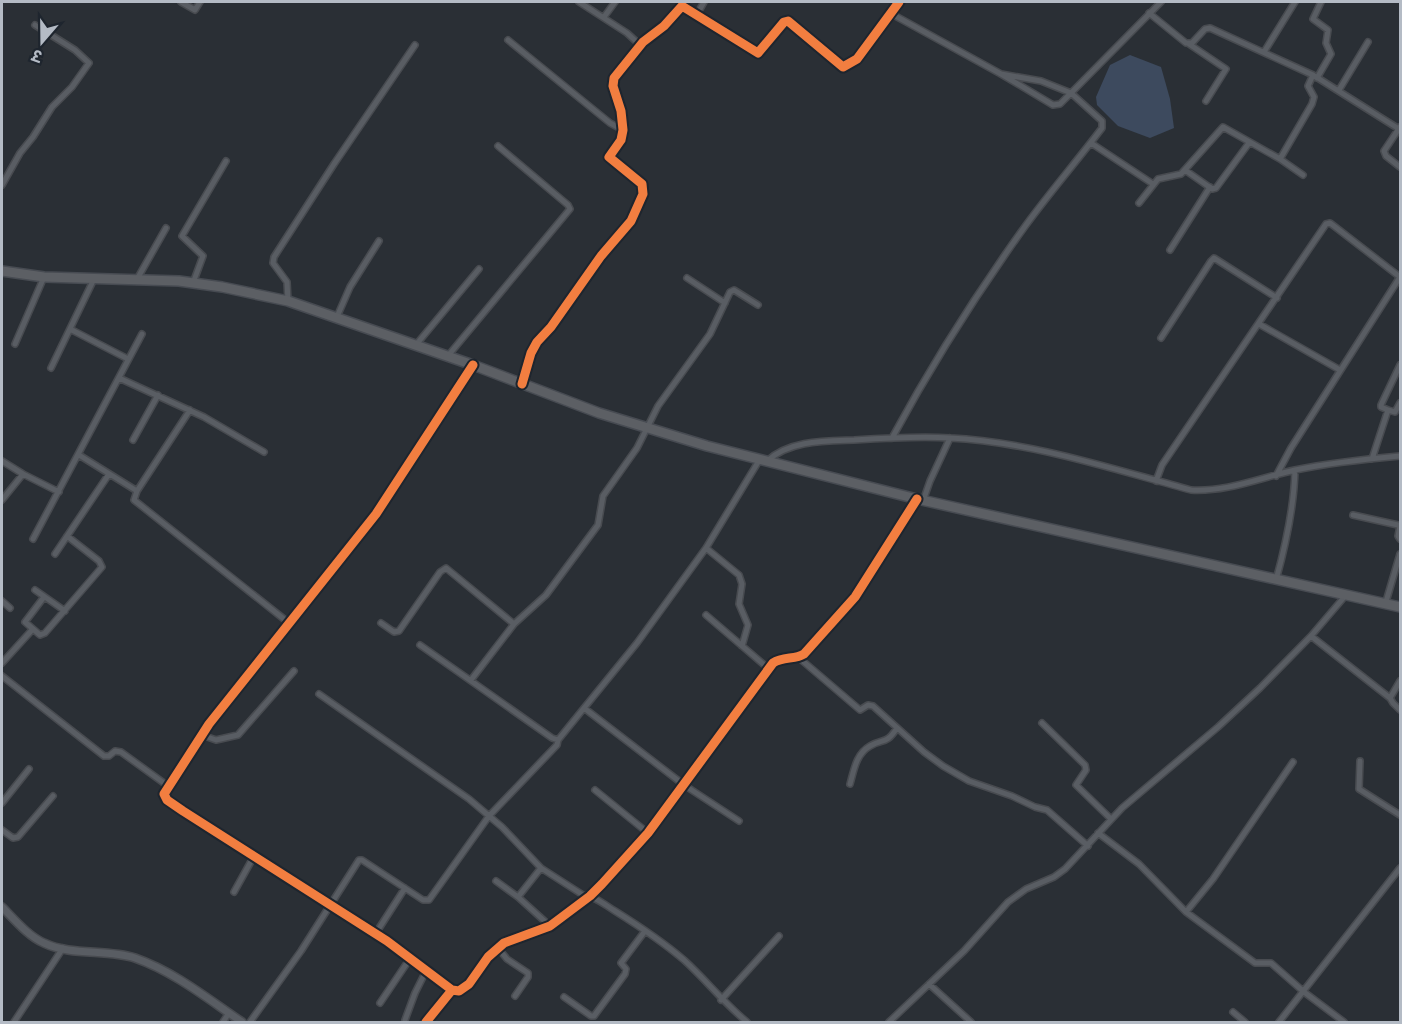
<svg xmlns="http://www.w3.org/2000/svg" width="1402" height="1024" font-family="Poppins,'Noto Sans Devanagari',sans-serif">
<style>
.water{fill:#3d4a5e}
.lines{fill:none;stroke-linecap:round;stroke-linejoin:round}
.minor-casing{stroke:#484b50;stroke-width:8}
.tertiary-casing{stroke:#484b50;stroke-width:10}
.primary-casing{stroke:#474b52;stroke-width:12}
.minor{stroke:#595d63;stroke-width:5}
.tertiary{stroke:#595d63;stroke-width:7}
.primary{stroke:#5c5f64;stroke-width:9}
.cycleway-casing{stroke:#1e252e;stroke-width:13}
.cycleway{stroke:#f27e40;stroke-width:9}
</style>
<rect width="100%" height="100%" fill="#2a2f35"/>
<path class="water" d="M 1130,55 L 1161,67 L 1170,99 L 1174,128 L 1150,138 L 1118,126 L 1097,105 L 1096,97 L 1110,65 Z"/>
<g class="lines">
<defs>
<path id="minor" d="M 181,2 L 195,10 L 200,2
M 579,2 L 627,33 L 640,45
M 890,13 L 1001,74 L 1053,105 L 1060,104 L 1071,93 L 1041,81 L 1001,74
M 1149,13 L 1186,43 L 1192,43 L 1205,29 L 1210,28 L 1313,75 L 1399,129
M 696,16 L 704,2
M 604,17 L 615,2
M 508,40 L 610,123 L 623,130
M 1189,44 L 1226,69 L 1206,101
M 1264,52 L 1295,2
M 1317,78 L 1331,54 L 1326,43 L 1328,30 L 1313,19 L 1321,2
M 1339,90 L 1368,42
M 1400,127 L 1384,151 L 1386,156 L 1400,167
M 1091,143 L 1153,184
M 1280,159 L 1312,104 L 1314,97 L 1308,86 L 1313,75
M 1185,170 L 1212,189 L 1216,188 L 1249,143
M 2,185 L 20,153 L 33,137 L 52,107 L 72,87 L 89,63 L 75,50 L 35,25
M 1139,203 L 1158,179 L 1181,174 L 1223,127 L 1280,159 L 1303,175
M 1170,250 L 1210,187
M 687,278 L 725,303
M 136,281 L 166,228
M 193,283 L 203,256 L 182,236 L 226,161
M 288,301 L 287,282 L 273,263 L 274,257 L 334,164 L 415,45
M 336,319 L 350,287 L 379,241
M 1259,324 L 1340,370
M 70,329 L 128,359
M 1161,338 L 1211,261 L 1214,258 L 1277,298
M 15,344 L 44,277
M 415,346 L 479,269
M 447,357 L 570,209 L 568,205 L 498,146
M 51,368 L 94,279
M 119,378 L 204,417 L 264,452
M 522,384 L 531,353 L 537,342 L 551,327 L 601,256 L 631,221 L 643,194 L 642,184 L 609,157 L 621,140 L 623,130 L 621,111 L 613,86 L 614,78 L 643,42 L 664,26 L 682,6 L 758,53 L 784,22 L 788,21 L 843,67 L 857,59 L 899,2
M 190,410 L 137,491 L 134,500 L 289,623
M 1388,410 L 1381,407 L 1381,405 L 1400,365
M 892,438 C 932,364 977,293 1026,225 C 1050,192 1077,161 1102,128 L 1102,121 L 1071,93 L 1161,2
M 133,440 L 158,395
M 79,455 L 137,491
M 1372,459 L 1388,410 L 1395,412 L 1400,403
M 2,461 L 23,474 L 59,492
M 767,461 C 790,440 825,441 854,440 C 886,438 918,436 950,438 C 1032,442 1112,469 1191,490 C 1227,492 1259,478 1295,470 C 1329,463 1366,459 1400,456
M 1276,476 L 1291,448 L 1400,277
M 1156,481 L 1162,465 L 1326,224 L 1330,223 L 1334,226 L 1400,277
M 2,500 L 23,474
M 923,501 L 930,481 L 950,438
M 1353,515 L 1398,525 L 1400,526 L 1398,536 L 1400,539
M 33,539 L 142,334
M 55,554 L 109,474
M 1276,580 C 1286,544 1294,508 1295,470
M 35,590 L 65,611
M 44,597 L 25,622 L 40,635 L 45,633 L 102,567 L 99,561 L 67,536
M 2,601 L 10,608
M 1385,605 L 1400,554
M 706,615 L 769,669
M 381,623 L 394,632 L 399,631 L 440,572 L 446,568 L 514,624
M 1311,636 L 1390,698
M 420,645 L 552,738 L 558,740 L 637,643 L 706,548
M 742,646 L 748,625 L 739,604 L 742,584 L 739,575 L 706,548 L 760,459
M 798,657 L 860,710 L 868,705 L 873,706 L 924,752 L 943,766 L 969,781 L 1012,796 L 1035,807 L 1047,810 L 1088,846
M 2,663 L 32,630
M 2,676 L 104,756 L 109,756 L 115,751 L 121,752 L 168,786
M 471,680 L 514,624 L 546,595 L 598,525 L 603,496 L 637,448 L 658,406 L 710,334 L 730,292 L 734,290 L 758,305
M 1400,681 L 1390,698 L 1393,703 L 1400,710
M 319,694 L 469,799 L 502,827 L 541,868 L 518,897 L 550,926
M 584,708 L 684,785 L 739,821
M 1042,723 L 1085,765 L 1086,770 L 1076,785 L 1111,819
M 202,735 L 216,740 L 238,735 L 294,671
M 1360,761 L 1359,789 L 1400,815
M 850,784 C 854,770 856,754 870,746 C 884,738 886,745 897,728
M 595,790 L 648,833
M 2,803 L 29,769
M 2,830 L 13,838 L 18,837 L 53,796
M 1098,833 L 1139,864 L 1186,912 L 1255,963 L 1271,963 L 1304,992 L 1344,1022
M 541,868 L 583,895 C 595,896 605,905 615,911 C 639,926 663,942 684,960 C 706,980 724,1003 747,1022
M 496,881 L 518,897
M 234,892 L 254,856
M 1186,912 L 1213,879 L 1293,762
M 376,933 L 405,888
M 498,948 L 507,959 L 528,973 L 528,977 L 515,996
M 929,984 L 971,1022
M 452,990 L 387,941 L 183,811 L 167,800 L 164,794 L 209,724 L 376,514 L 473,365
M 564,997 L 591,1016 L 594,1016 L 625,974 L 626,969 L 621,963 L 645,931
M 721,1000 L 779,936
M 380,1003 L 411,957
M 1233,1012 L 1245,1022
M 405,1020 L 415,993 L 427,969
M 14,1022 L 63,948
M 223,1022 L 229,1013
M 250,1022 L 301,951 L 359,860 L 362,860 L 423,900 L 429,900 L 489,816 L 557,745 L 558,740
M 426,1022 L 452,990 L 459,991 L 469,984 L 488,957 L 504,943 L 550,926 L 590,896 L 602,884 L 648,833 L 773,663 C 783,656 795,660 804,654 L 855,597 L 917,499
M 889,1022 L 964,951 L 1008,902 L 1026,889 L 1054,877 L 1065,869 L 1122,808 L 1218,727 L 1260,688 L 1311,636 L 1346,595
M 1279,1022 L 1400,868"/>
<path id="tertiary" d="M 2,907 C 14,919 28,936 44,943 C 71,956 107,949 135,958 C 175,972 208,999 242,1022"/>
<path id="primary" d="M 2,271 L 44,277 L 179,281 L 222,287 L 288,301 L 473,365 L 599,413 L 707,446 L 917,499 L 1400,607"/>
</defs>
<use href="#minor" class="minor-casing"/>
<use href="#tertiary" class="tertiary-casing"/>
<use href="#primary" class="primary-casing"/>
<use href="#minor" class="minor"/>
<use href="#tertiary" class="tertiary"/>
<use href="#primary" class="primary"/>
<defs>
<path id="cycleway" d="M 522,384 L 531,353 L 537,342 L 551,327 L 601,256 L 631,221 L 643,194 L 642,184 L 609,157 L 621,140 L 623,130 L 621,111 L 613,86 L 614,78 L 643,42 L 664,26 L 682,6 L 758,53 L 784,22 L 788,21 L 843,67 L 857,59 L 899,2
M 452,990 L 387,941 L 183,811 L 167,800 L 164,794 L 209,724 L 376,514 L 473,365
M 426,1022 L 452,990 L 459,991 L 469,984 L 488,957 L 504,943 L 550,926 L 590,896 L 602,884 L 648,833 L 773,663 C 783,656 795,660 804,654 L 855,597 L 917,499"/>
</defs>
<use href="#cycleway" class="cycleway-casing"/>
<use href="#cycleway" class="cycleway"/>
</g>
<rect width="1402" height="1024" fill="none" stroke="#b4bbc5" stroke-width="6"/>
<g transform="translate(42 42) rotate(200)" stroke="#1e252e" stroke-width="4.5" paint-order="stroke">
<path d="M0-4.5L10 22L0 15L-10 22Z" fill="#b4bbc5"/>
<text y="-9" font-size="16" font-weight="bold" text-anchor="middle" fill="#b4bbc5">उ</text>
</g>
</svg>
